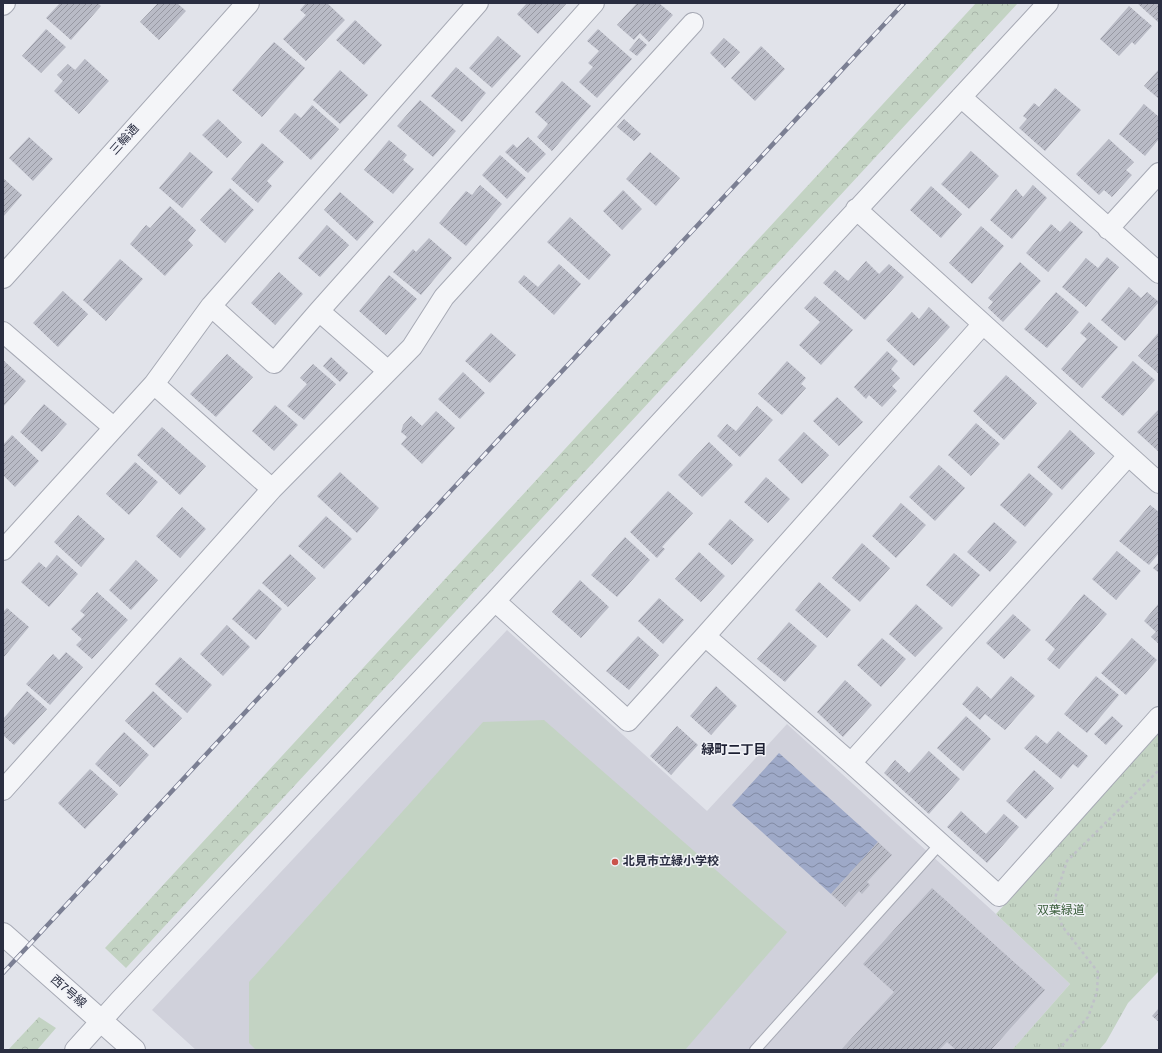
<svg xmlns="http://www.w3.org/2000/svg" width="1162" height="1053" font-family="Overpass,'Noto Sans JP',sans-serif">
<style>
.built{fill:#d0d1db}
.forest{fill:url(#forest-crowns)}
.park{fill:url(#park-tufts)}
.garden{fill:#c3d3c3}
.water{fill:url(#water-waves)}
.building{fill:url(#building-hatch)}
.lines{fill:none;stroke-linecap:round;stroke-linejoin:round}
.service-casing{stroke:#a6a9b4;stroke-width:12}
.minor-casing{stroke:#a6a9b4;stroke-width:22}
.tertiary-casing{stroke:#a6a9b4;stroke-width:24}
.path{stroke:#bfc1c8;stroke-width:2.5;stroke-dasharray:3 3;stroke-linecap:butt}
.service{stroke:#f4f5f8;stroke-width:10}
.minor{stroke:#f4f5f8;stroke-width:20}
.tertiary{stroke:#f4f5f8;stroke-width:22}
.rail-casing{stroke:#7b7f93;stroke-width:4.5}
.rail{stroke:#f1f2f7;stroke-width:3;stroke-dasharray:9;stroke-linecap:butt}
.poi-dot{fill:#ca534b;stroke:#f1f2f7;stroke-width:1.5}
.labels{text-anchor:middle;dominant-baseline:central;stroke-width:3;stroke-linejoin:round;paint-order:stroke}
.street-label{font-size:12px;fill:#2a2e41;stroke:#f1f2f7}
.poi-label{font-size:12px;font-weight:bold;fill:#2a2e41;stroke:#f1f2f7;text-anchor:start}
.park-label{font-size:12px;fill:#385c39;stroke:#f1f2f7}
.neighbourhood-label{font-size:13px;font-weight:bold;fill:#1c1f32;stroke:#f1f2f7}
</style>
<defs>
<pattern id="forest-crowns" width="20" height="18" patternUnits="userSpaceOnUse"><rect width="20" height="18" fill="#c3d3c3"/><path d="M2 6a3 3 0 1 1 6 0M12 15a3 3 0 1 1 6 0" fill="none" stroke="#a8b5a9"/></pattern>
<pattern id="park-tufts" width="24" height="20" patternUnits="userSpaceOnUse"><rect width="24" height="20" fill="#c3d3c3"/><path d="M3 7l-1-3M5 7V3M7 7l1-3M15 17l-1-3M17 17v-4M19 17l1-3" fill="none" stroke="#a8b5a9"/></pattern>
<pattern id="water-waves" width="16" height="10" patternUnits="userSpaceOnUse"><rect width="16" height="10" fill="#9ea9c8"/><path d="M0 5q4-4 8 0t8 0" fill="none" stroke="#818aa4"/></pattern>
<pattern id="building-hatch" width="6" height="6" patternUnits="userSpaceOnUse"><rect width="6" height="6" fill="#b9bbc6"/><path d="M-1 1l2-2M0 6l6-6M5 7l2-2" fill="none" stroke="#9798a2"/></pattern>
</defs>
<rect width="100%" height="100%" fill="#e1e3ea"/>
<path class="built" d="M 507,630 L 707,811 L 787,724 L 996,914 L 1070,984 L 1012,1050 L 196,1050 L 152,1010 Z"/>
<path class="forest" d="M 976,3 L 1018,3 L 126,968 L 105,948 Z
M 39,1017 L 56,1028 L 37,1050 L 8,1050 Z"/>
<path class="park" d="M 1159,733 L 1159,971 L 1128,1003 L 1106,1042 L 1099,1050 L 1012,1050 L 1070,984 L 996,914 Z"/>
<path class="garden" d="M 544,720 L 787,932 L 685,1050 L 256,1050 L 249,1043 L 249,982 L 483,722 Z"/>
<path class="water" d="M 779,753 L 878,842 L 831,894 L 732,805 Z"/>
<path class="building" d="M 60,3 L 98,3 L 101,6 L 71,40 L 46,18 Z
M 158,3 L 177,3 L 186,11 L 159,40 L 140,22 Z
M 306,3 L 327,3 L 345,20 L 306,61 L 283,39 L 306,15 L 300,10 Z
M 527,3 L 567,3 L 538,34 L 517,14 Z
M 637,3 L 659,3 L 673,15 L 649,42 L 640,33 L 634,40 L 617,25 Z
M 1137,3 L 1159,3 L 1159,23 Z
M 1129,6 L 1152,26 L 1135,45 L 1132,42 L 1119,56 L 1100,39 Z
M 355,20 L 382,45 L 364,65 L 336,40 Z
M 46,29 L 66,47 L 41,73 L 22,56 Z
M 598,29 L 632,59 L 597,98 L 579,82 L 593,67 L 588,63 L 599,51 L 587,41 Z
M 498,36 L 521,56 L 492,88 L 469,68 Z
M 639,38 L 647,45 L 637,56 L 629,50 Z
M 724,38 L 740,52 L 725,68 L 710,53 Z
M 274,42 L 305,68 L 262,117 L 232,90 Z
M 761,46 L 785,69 L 755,101 L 731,78 Z
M 85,59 L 109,81 L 79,114 L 54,91 L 63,81 L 57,75 L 68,64 L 75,70 Z
M 456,67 L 486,93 L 462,122 L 431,96 Z
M 1159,69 L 1159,99 L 1144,86 Z
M 340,70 L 368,95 L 340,124 L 313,100 Z
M 562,81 L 591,106 L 552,151 L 537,137 L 548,124 L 535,112 Z
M 1055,88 L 1081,110 L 1045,151 L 1019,128 L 1027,119 L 1023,116 L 1034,103 L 1039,107 Z
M 420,100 L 456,131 L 433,157 L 397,126 Z
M 1144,104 L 1159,117 L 1159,139 L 1145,156 L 1119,134 Z
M 312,105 L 339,129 L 311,160 L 279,131 L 295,113 L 301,118 Z
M 218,119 L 242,142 L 227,158 L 202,135 Z
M 624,119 L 641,134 L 634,141 L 617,127 Z
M 29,137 L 53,159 L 33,181 L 9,158 Z
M 528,137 L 546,154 L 528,173 L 505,152 L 513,144 L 517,148 Z
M 1109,139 L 1134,162 L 1126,170 L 1132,175 L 1112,197 L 1104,190 L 1099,195 L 1076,174 Z
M 389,140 L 407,155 L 403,160 L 414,169 L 393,194 L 364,170 Z
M 262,143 L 284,162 L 267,181 L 272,186 L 258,203 L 231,179 Z
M 971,151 L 999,176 L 969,209 L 941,184 Z
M 190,152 L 213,172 L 182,208 L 159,188 Z
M 650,152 L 680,178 L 656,206 L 626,179 Z
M 500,155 L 526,178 L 507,199 L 482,175 Z
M 3,178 L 22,195 L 3,217 Z
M 480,185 L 502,204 L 466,246 L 439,223 L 466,191 L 472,195 Z
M 1033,185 L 1047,198 L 1012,239 L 990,220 L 1016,189 L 1023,197 Z
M 931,186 L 962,214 L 941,238 L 910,210 Z
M 230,188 L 254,210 L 225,243 L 200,220 Z
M 623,190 L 642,209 L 622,230 L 603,211 Z
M 340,192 L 374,222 L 357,241 L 324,210 Z
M 170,206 L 196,230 L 188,240 L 193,245 L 165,276 L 130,244 L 146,225 L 150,228 Z
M 570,217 L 611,255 L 589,280 L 547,242 Z
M 1070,221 L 1083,232 L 1048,272 L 1026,253 L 1051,224 L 1060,232 Z
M 327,225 L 349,245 L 320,277 L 298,258 Z
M 981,226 L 1004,246 L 972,284 L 949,263 Z
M 429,238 L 452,258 L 421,295 L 393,272 L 413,249 L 416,252 Z
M 1107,257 L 1119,267 L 1086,307 L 1062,287 L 1086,258 L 1098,268 Z
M 120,259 L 143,279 L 106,321 L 83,300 Z
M 866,261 L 879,274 L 889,264 L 904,277 L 865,320 L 823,283 L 835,270 L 848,281 Z
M 1020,262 L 1041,281 L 1003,322 L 988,308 L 993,302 L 988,298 Z
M 559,264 L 581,284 L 554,315 L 518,282 L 524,275 L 538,287 Z
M 279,272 L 303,294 L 275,325 L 251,303 Z
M 389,275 L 417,299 L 386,335 L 359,311 Z
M 1129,287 L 1141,298 L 1147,292 L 1159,302 L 1125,341 L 1101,320 Z
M 63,291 L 88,314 L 58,347 L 33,323 Z
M 1056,292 L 1079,312 L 1047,348 L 1024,329 Z
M 815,296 L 853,330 L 821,365 L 799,345 L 820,322 L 804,308 Z
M 929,307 L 950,327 L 914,366 L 886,340 L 912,312 L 919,319 Z
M 1089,322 L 1118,347 L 1082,388 L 1061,369 L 1087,339 L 1080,333 Z
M 1159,332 L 1159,374 L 1138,356 Z
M 491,333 L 516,355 L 490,383 L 465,361 Z
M 887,351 L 898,361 L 891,369 L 900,378 L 892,386 L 897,391 L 882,407 L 869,395 L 866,399 L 854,387 Z
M 227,354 L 253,377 L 216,417 L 190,394 Z
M 331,357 L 348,373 L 340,382 L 323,366 Z
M 3,360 L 26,381 L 3,407 Z
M 787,361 L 806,378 L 801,384 L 806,388 L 782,415 L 758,394 Z
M 1133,361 L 1155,380 L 1123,416 L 1101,397 Z
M 313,364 L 336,384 L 304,420 L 287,406 L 307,384 L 300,378 Z
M 463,372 L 485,393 L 460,419 L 438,399 Z
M 1006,375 L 1037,403 L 1004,440 L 973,411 Z
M 837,397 L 863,422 L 839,446 L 813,421 Z
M 44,404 L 67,424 L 42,452 L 20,432 Z
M 275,405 L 298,425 L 274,451 L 252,431 Z
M 757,406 L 773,420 L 740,457 L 717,436 L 727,424 L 736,431 Z
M 1159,409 L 1159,452 L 1137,432 Z
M 436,411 L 455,428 L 422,464 L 401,444 L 407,437 L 401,432 L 403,425 L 411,416 L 422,426 Z
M 976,423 L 1000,444 L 971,476 L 948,455 Z
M 162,427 L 206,466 L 180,495 L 137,455 Z
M 1070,430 L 1095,453 L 1062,490 L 1037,467 Z
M 804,432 L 829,455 L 802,484 L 778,460 Z
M 12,435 L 39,461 L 15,487 L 3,475 L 3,445 Z
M 709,442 L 733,465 L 702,497 L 678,475 Z
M 135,462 L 158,482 L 129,515 L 106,494 Z
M 939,465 L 965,488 L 935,521 L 909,497 Z
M 340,472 L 379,508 L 357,533 L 317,496 Z
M 1029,473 L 1053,494 L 1025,527 L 1000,505 Z
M 766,477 L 790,499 L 768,523 L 744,502 Z
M 668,491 L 693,513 L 662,547 L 665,549 L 657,558 L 630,532 Z
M 901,503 L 926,525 L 896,558 L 872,536 Z
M 1150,505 L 1159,512 L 1159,553 L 1149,565 L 1119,541 Z
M 182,507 L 206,529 L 180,558 L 156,536 Z
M 78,515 L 105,539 L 81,567 L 54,542 Z
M 326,516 L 352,539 L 324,569 L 298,546 Z
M 730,519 L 754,540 L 732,565 L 708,544 Z
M 994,522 L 1017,542 L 990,572 L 967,552 Z
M 625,537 L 650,560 L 617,597 L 591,575 Z
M 862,543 L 890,568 L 860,602 L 832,578 Z
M 1117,551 L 1141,571 L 1116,600 L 1092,579 Z
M 699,552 L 725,576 L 701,602 L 675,579 Z
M 954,553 L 980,575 L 952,607 L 926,585 Z
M 290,554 L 316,578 L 288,607 L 262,583 Z
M 57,555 L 78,574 L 49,607 L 21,582 L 39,562 L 46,568 Z
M 136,560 L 158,580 L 131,610 L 109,590 Z
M 1159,562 L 1159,573 L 1153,568 Z
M 580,580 L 609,607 L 581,638 L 552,612 Z
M 819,582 L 851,610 L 827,638 L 795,610 Z
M 259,589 L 282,609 L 256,640 L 232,619 Z
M 97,592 L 128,620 L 92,659 L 76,645 L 82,639 L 71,629 L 85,615 L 80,611 Z
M 1084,594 L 1107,614 L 1059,669 L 1047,659 L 1055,649 L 1045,640 Z
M 659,598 L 684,620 L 663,644 L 638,621 Z
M 1159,603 L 1159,644 L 1151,637 L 1156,632 L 1144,621 Z
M 916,604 L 943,628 L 915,657 L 889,634 Z
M 7,608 L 29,627 L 3,658 L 3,612 Z
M 1013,614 L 1031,630 L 1004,659 L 986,643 Z
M 789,622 L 817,646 L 785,682 L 757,659 Z
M 227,625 L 250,647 L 223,676 L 200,654 Z
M 638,636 L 659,655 L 629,690 L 606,671 Z
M 882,638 L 906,659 L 881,687 L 857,665 Z
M 1132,638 L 1157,660 L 1126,695 L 1101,673 Z
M 66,652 L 83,667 L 50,705 L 26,684 L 53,654 L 59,660 Z
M 180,657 L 212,685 L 187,713 L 155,684 Z
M 1011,676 L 1035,696 L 1005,730 L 985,714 L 980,720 L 962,704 L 977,686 L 991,699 Z
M 1096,676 L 1119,695 L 1087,733 L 1064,714 Z
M 845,680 L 872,705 L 843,737 L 817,712 Z
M 716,686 L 737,706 L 711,735 L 690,716 Z
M 27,691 L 47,709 L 14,745 L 3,735 L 3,719 Z
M 153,691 L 182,718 L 154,748 L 125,721 Z
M 966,716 L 991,739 L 963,771 L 937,748 Z
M 1112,716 L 1123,726 L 1106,745 L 1094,734 Z
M 677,726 L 698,745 L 671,775 L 650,756 Z
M 1058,731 L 1088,756 L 1078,768 L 1073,764 L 1061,779 L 1024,748 L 1036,735 L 1047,744 Z
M 124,732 L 149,755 L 120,787 L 95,764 Z
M 929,751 L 960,779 L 929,814 L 884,773 L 895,760 L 909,773 Z
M 90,769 L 118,794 L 85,829 L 58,803 Z
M 1034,770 L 1054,788 L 1026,819 L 1006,801 Z
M 961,811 L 986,834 L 1004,814 L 1019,827 L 987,863 L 947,827 Z
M 878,842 L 892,855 L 867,882 L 870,885 L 862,894 L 859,891 L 845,907 L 831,894 Z
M 932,888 L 1045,990 L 991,1050 L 956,1050 L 947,1042 L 939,1050 L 841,1050 L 894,992 L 863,964 Z
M 1159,1008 L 1159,1022 L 1152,1016 Z"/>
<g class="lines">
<defs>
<path id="service" d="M 755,1050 L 940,844"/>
<path id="minor" d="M 3,5 L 5,3
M 961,97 L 1159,273
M 856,209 L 1159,483
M 1108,229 L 1159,173
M 211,306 L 274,363 L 319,311 L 594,3
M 319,311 L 388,371
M 3,332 L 113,427
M 154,384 L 272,489
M 3,550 L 154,384 L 211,306 L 478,3
M 495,601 L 628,721 L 705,636 L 983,324
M 705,636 L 851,763 L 999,896 L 1159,717
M 851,763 L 1128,456
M 3,790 L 272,489 L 412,347 L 444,297 L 693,23
M 75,1050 L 120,1000 L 495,601 L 1048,3"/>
<path id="tertiary" d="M 3,277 L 248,3
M 3,934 L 134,1050"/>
</defs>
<use href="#service" class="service-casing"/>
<use href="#minor" class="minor-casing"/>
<use href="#tertiary" class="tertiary-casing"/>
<path class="path" d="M 1058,1050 L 1088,1017 L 1097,992 L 1098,972 L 1062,926 L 1055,898 L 1067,861 L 1159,770"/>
<use href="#service" class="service"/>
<use href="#minor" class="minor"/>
<use href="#tertiary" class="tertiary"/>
<defs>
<path id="rail" d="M 3,973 L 904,3"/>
</defs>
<use href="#rail" class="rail-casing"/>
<use href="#rail" class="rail"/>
</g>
<circle class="poi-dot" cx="615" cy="862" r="4"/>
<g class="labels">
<g class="street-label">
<text transform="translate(125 140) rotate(-48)">三輪通</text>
<text transform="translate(68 992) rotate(41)">西7号線</text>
</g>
<g class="poi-label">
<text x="623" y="862">北見市立緑小学校</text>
</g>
<g class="park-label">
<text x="1061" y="911">双葉緑道</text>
</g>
<g class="neighbourhood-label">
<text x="734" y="751">緑町二丁目</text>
</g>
</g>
<rect width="1162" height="1053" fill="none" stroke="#2a2e41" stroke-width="8"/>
</svg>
